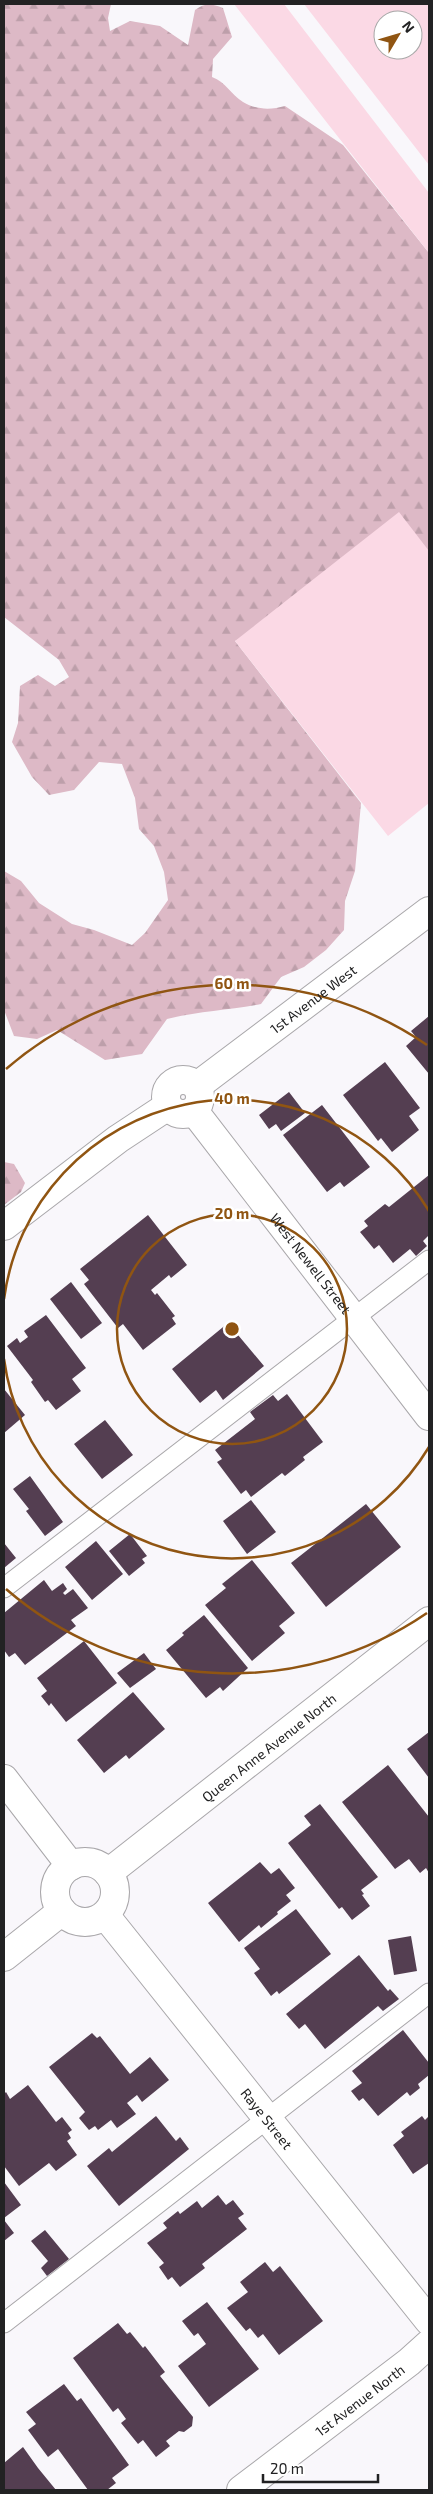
<svg xmlns="http://www.w3.org/2000/svg" width="433" height="2494" font-family="'Exo 2',sans-serif">
<style>
.forest{fill:url(#forest-firs)}
.garden{fill:#fbd9e5;fill-rule:evenodd}
.building{fill:#543e51}
.lines{fill:none;stroke-linecap:round;stroke-linejoin:round}
.lane-casing{stroke:#a9a7aa;stroke-width:21}
.street-casing{stroke:#a9a7aa;stroke-width:30}
.lane{stroke:#fff;stroke-width:19}
.street{stroke:#fff;stroke-width:28}
.ring{fill:none;stroke:#905512;stroke-width:2.5}
.labels{text-anchor:middle;dominant-baseline:central;stroke-width:5;stroke-linejoin:round;paint-order:stroke}
.street-label{font-size:14px;fill:#222223;stroke:#fff}
.centre{fill:#905512;stroke:#fff;stroke-width:2.5}
.ring-label{font-size:15px;text-anchor:middle;font-weight:bold;fill:#905512;stroke:#fff;stroke-width:5;stroke-linejoin:round;paint-order:stroke}
</style>
<defs>
<pattern id="forest-firs" width="22" height="20" patternUnits="userSpaceOnUse" patternTransform="scale(1.25)"><rect width="22" height="20" fill="#ddb9c6"/><path d="M5 1l3.5 6h-7zM16 11l3.5 6h-7z" fill="#bd9faa"/></pattern>
</defs>
<rect width="100%" height="100%" fill="#f9f7fb"/>
<path class="forest" d="M 4,4 L 111,4 L 108,18 L 110,31 L 130,21 L 160,26 L 188,45 L 195,10 C 205,3 211,3 223,8 L 232,37 L 213,59 L 212,77 C 226,82 231,95 243,102 C 256,110 271,110 285,106 L 343,145 L 429,253 L 429,551 L 235,641 L 361,803 L 355,871 L 345,901 L 344,930 L 326,950 L 304,967 L 281,977 L 261,1004 C 230,1010 198,1011 167,1019 L 142,1054 L 105,1060 L 57,1030 L 37,1039 L 14,1036 L 4,1010 L 4,871 L 21,881 L 39,903 L 72,924 L 94,930 L 132,945 L 145,933 L 168,900 L 164,872 L 154,846 L 139,829 L 135,798 L 122,764 L 99,762 L 74,790 L 49,795 L 32,777 L 12,742 L 18,723 L 20,686 L 38,675 L 55,686 L 69,677 L 59,660 L 4,617 Z
M 4,1162 L 14,1164 L 25,1183 L 21,1192 L 4,1205 Z"/>
<path class="garden" d="M 234,4 L 284,4 L 429,193 L 429,253 Z
M 304,4 L 429,4 L 429,165 ZM 383,20 L 413,20 L 413,50 L 383,50 Z
M 399,512 L 429,551 L 429,803 L 388,836 L 235,641 Z"/>
<path class="building" d="M 429,1016 L 429,1074 L 406,1046 L 416,1037 L 411,1031 Z
M 385,1062 L 420,1108 L 409,1116 L 419,1130 L 392,1152 L 381,1138 L 378,1141 L 343,1095 Z
M 289,1092 L 305,1113 L 281,1131 L 276,1124 L 269,1129 L 259,1115 Z
M 322,1105 L 370,1167 L 344,1187 L 340,1182 L 327,1192 L 283,1135 Z
M 429,1175 L 429,1235 L 423,1241 L 427,1246 L 416,1256 L 410,1249 L 393,1263 L 379,1245 L 374,1249 L 360,1232 L 368,1226 L 364,1221 L 385,1204 L 389,1207 Z
M 148,1215 L 187,1265 L 171,1278 L 169,1275 L 151,1290 L 155,1295 L 157,1293 L 175,1316 L 172,1318 L 176,1324 L 143,1350 L 123,1324 L 118,1328 L 84,1284 L 89,1280 L 80,1269 Z
M 71,1282 L 102,1323 L 81,1339 L 50,1299 Z
M 46,1315 L 86,1368 L 72,1379 L 81,1391 L 56,1410 L 48,1400 L 45,1402 L 31,1382 L 33,1380 L 7,1346 L 17,1338 L 20,1343 L 28,1337 L 24,1331 Z
M 228,1323 L 264,1366 L 223,1400 L 216,1390 L 200,1403 L 172,1369 Z
M 4,1389 L 25,1415 L 4,1433 Z
M 287,1394 L 323,1442 L 303,1457 L 305,1460 L 285,1476 L 282,1473 L 251,1497 L 246,1490 L 241,1494 L 217,1462 L 222,1459 L 215,1450 L 255,1419 L 250,1412 L 273,1395 L 278,1401 Z
M 105,1420 L 133,1455 L 102,1479 L 74,1444 Z
M 30,1476 L 63,1522 L 45,1536 L 26,1511 L 29,1509 L 13,1489 Z
M 251,1500 L 276,1532 L 247,1554 L 223,1521 Z
M 366,1504 L 401,1547 L 326,1607 L 291,1563 Z
M 130,1534 L 147,1556 L 142,1559 L 145,1563 L 129,1576 L 109,1551 Z
M 96,1541 L 123,1574 L 92,1600 L 65,1567 Z
M 4,1543 L 16,1558 L 4,1568 Z
M 252,1560 L 295,1613 L 279,1626 L 285,1633 L 252,1661 L 205,1605 L 226,1588 L 222,1584 Z
M 44,1580 L 52,1591 L 63,1583 L 67,1589 L 63,1593 L 65,1595 L 73,1589 L 88,1608 L 71,1620 L 76,1626 L 25,1665 L 15,1653 L 9,1657 L 4,1650 L 4,1613 Z
M 204,1615 L 248,1668 L 223,1691 L 220,1687 L 206,1698 L 166,1650 L 184,1635 L 182,1633 Z
M 84,1641 L 117,1683 L 66,1722 L 51,1703 L 49,1706 L 41,1696 L 47,1691 L 37,1678 Z
M 144,1653 L 156,1669 L 130,1688 L 117,1673 Z
M 133,1692 L 165,1729 L 129,1759 L 126,1755 L 104,1773 L 77,1740 Z
M 429,1732 L 429,1778 L 407,1749 Z
M 388,1765 L 429,1817 L 429,1873 L 426,1868 L 420,1873 L 409,1859 L 395,1869 L 342,1802 Z
M 320,1804 L 378,1877 L 361,1890 L 364,1894 L 362,1895 L 370,1906 L 352,1920 L 342,1907 L 339,1909 L 288,1843 L 311,1825 L 304,1816 Z
M 260,1862 L 271,1874 L 279,1868 L 295,1888 L 286,1895 L 291,1901 L 277,1912 L 278,1914 L 261,1928 L 259,1925 L 239,1942 L 208,1903 Z
M 296,1909 L 331,1954 L 279,1994 L 277,1991 L 271,1996 L 254,1973 L 260,1969 L 244,1948 Z
M 411,1936 L 417,1971 L 394,1975 L 388,1940 Z
M 359,1955 L 388,1991 L 390,1989 L 399,1999 L 383,2011 L 378,2006 L 325,2049 L 305,2024 L 299,2029 L 286,2014 Z
M 403,2030 L 429,2063 L 429,2075 L 418,2084 L 420,2088 L 410,2096 L 407,2092 L 378,2116 L 363,2098 L 359,2101 L 351,2091 L 362,2083 L 352,2071 Z
M 92,2033 L 97,2038 L 100,2036 L 130,2074 L 150,2057 L 169,2080 L 142,2102 L 137,2095 L 127,2103 L 136,2114 L 117,2128 L 111,2120 L 98,2130 L 95,2126 L 89,2130 L 79,2118 L 85,2112 L 49,2067 Z
M 28,2085 L 56,2122 L 62,2117 L 72,2130 L 68,2133 L 71,2138 L 67,2141 L 77,2155 L 56,2171 L 49,2163 L 19,2186 L 4,2166 L 4,2094 L 6,2092 L 10,2099 Z
M 156,2116 L 176,2141 L 180,2137 L 189,2149 L 119,2206 L 87,2166 L 109,2148 L 112,2152 Z
M 422,2116 L 425,2120 L 429,2116 L 429,2163 L 413,2174 L 393,2145 L 404,2136 L 401,2132 Z
M 4,2182 L 21,2205 L 4,2218 Z
M 218,2195 L 226,2205 L 233,2200 L 244,2214 L 238,2218 L 247,2229 L 202,2264 L 205,2268 L 180,2287 L 172,2277 L 168,2280 L 159,2267 L 164,2263 L 147,2243 L 167,2228 L 163,2223 L 178,2211 L 180,2214 L 197,2201 L 202,2208 Z
M 4,2220 L 14,2233 L 4,2241 Z
M 45,2230 L 69,2259 L 47,2276 L 41,2268 L 48,2261 L 31,2241 Z
M 265,2262 L 273,2272 L 280,2266 L 323,2321 L 279,2355 L 263,2334 L 258,2338 L 250,2328 L 246,2331 L 227,2308 L 248,2292 L 240,2282 Z
M 207,2302 L 259,2369 L 209,2407 L 178,2366 L 206,2344 L 198,2333 L 194,2336 L 182,2321 Z
M 118,2323 L 127,2334 L 130,2332 L 143,2348 L 145,2346 L 165,2372 L 160,2376 L 193,2417 L 192,2426 L 184,2432 L 179,2431 L 166,2441 L 170,2446 L 156,2457 L 143,2440 L 138,2444 L 121,2423 L 126,2419 L 118,2408 L 113,2412 L 73,2358 Z
M 64,2384 L 77,2401 L 81,2398 L 129,2465 L 112,2478 L 116,2483 L 107,2490 L 88,2490 L 58,2449 L 48,2457 L 28,2430 L 36,2424 L 26,2412 Z
M 23,2447 L 38,2468 L 56,2490 L 4,2490 L 4,2463 Z"/>
<g class="lines">
<defs>
<path id="lane" d="M 4,1588 L 429,1260
M 4,2323 L 429,1993"/>
<g id="street">
<circle cx="183" cy="1097" r="17"/>
<path id="s1" d="M 197,1086 L 429,911"/>
<path id="s2" d="M 194,1111 L 429,1416"/>
<path d="M 4,1226 L 118,1139 L 168,1106"/>
<path d="M 4,1779 L 71,1866"/>
<circle cx="85" cy="1892" r="30"/>
<path id="s3" d="M 108,1873 L 429,1621"/>
<path id="s4" d="M 105,1915 L 429,2321"/>
<path d="M 4,1957 L 62,1911"/>
<path id="s5" d="M 241,2490 L 409,2362 L 429,2344"/>
</g>
</defs>
<use href="#lane" class="lane-casing"/>
<use href="#street" class="street-casing"/>
<use href="#lane" class="lane"/>
<use href="#street" class="street"/>
</g>
<g class="ring">
<circle cx="232" cy="1329" r="115"/>
<path d="M429 1447A230 230 0 0 1 4 1359M4 1299A230 230 0 0 1 429 1211"/>
<path d="M427 1613A345 345 0 0 1 6 1589M6 1069A345 345 0 0 1 427 1045"/>
</g>
<g class="labels">
<g class="street-label">
<text stroke="none"><textPath href="#s1" startOffset="145">1st Avenue West</textPath></text>
<text stroke="none"><textPath href="#s2" startOffset="192">West Newell Street</textPath></text>
<text stroke="none"><textPath href="#s3" startOffset="204">Queen Anne Avenue North</textPath></text>
<text stroke="none"><textPath href="#s4" startOffset="260">Raye Street</textPath></text>
<text stroke="none"><textPath href="#s5" startOffset="149">1st Avenue North</textPath></text>
</g>
</g>
<circle cx="232" cy="1329" r="8" class="centre"/>
<g class="ring-label">
<text x="232" y="989">60 m</text>
<text x="232" y="1104">40 m</text>
<text x="232" y="1219">20 m</text>
</g>
<rect width="433" height="2494" fill="none" stroke="#222223" stroke-width="10"/>
<g transform="translate(398 35) rotate(52)"><circle r="24" fill="#ffffff" stroke="#a7a7a7"/>
<path d="M0-4L9 19L0 12L-9 19Z" fill="#905512"/>
<text y="-8" font-size="14" font-weight="bold" text-anchor="middle" fill="#222223">N</text>
</g>
<path d="M263 2474v8h115v-8" fill="none" stroke="#222223" stroke-width="2.5"/>
<text x="270" y="2474" font-size="15" fill="#222223" stroke="#ffffff" stroke-width="4" paint-order="stroke">20 m</text>
</svg>
